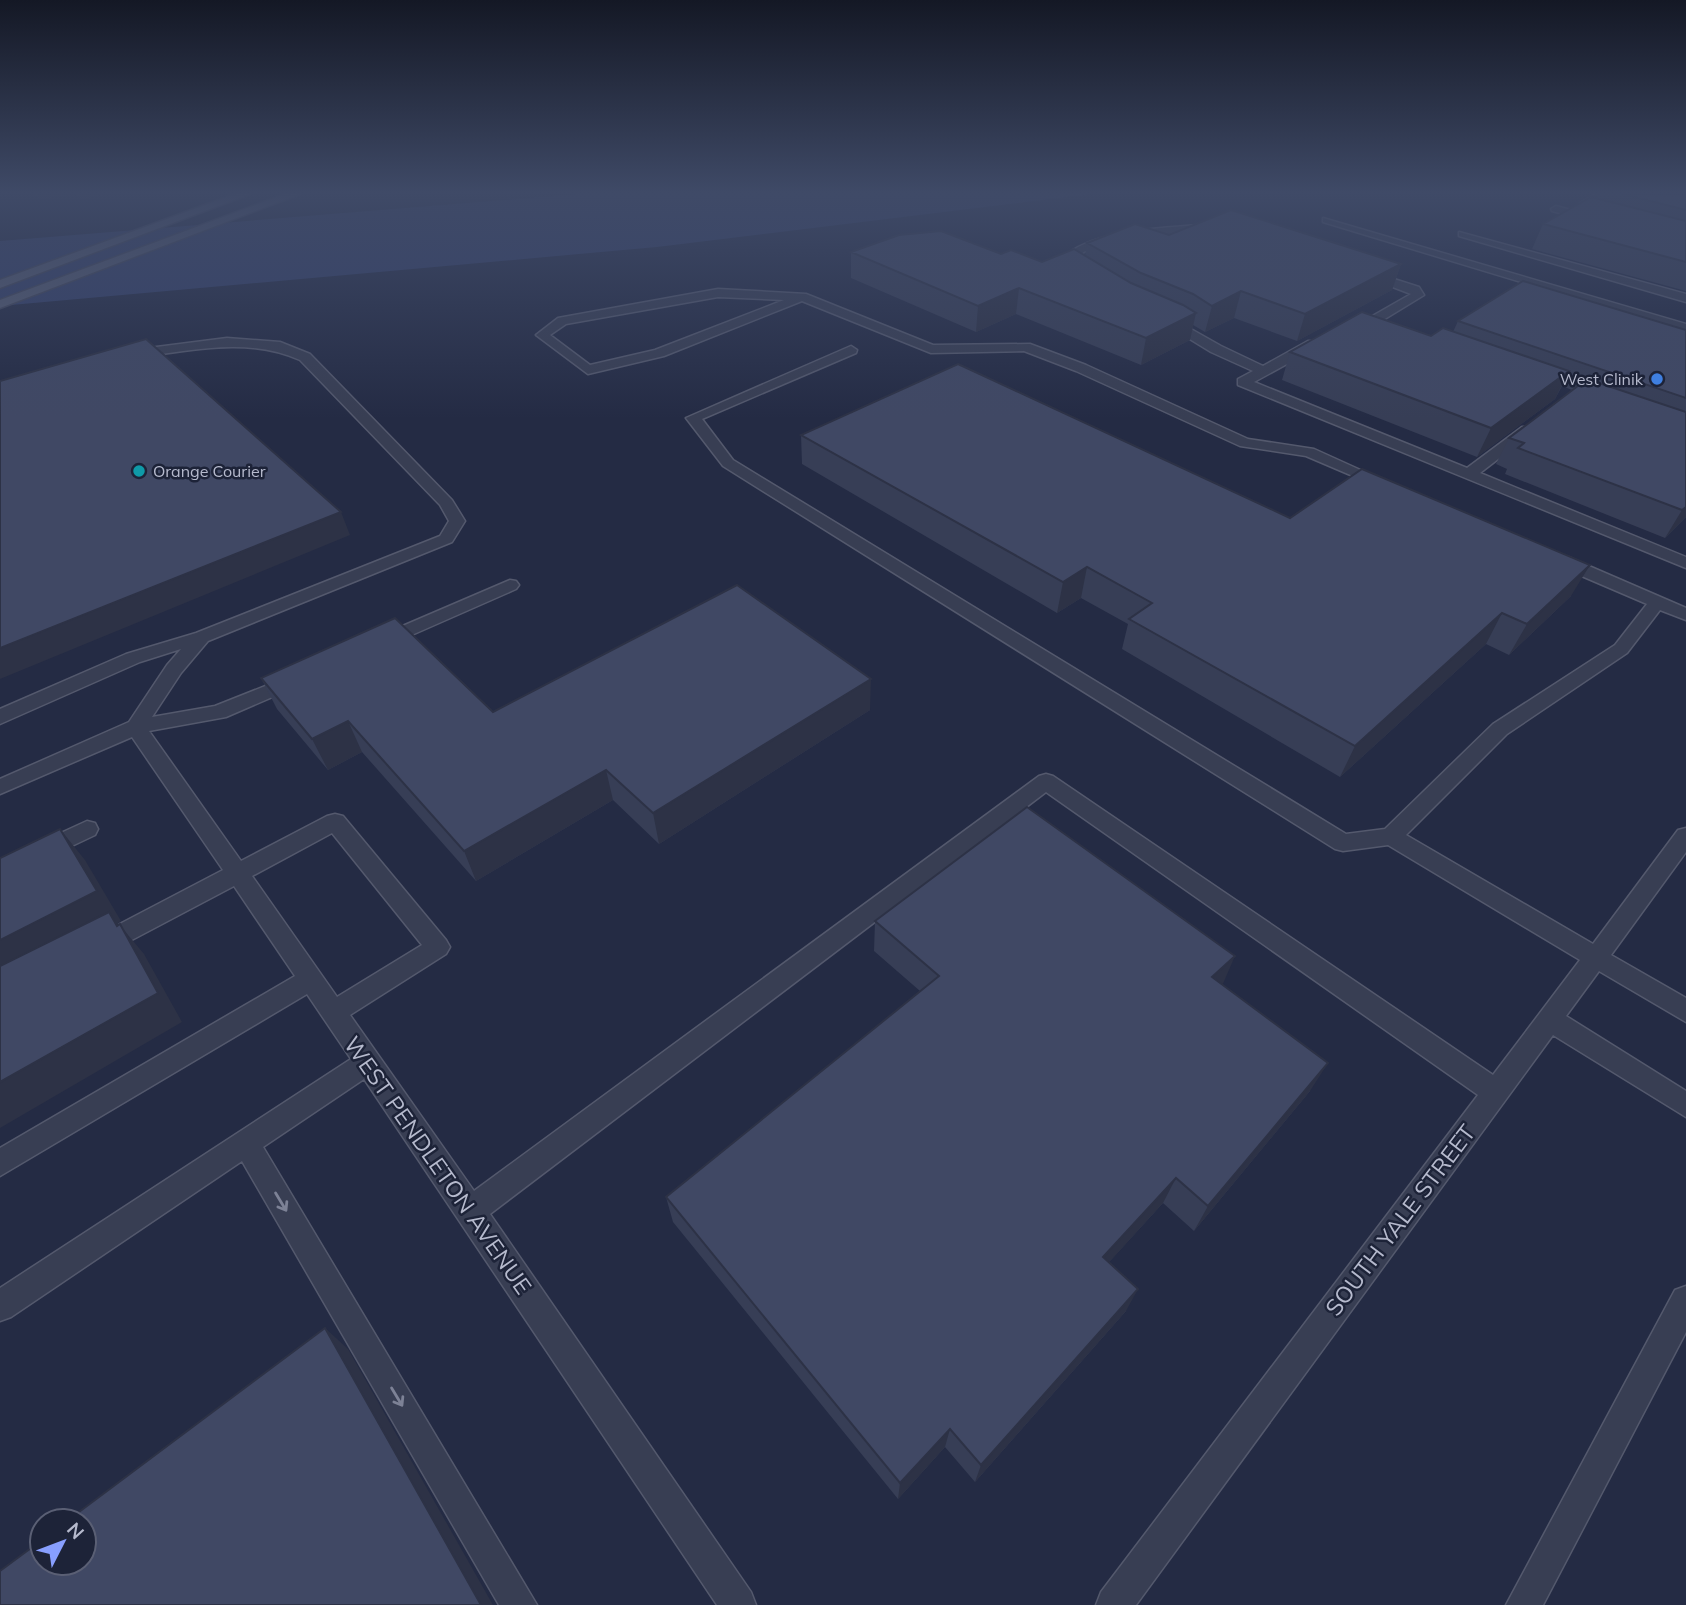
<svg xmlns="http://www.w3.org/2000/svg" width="1686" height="1605" font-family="Mulish,sans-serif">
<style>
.water{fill:#34406a}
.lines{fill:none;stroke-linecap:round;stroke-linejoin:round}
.minor-casing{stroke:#54596d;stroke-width:3}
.major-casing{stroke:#42475c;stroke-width:3}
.minor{fill:#383e53;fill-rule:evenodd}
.major{fill:#565d73;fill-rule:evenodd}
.wall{fill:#373e56}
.shaded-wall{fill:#2d3246}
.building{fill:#404864;stroke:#2d3246;stroke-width:2}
.oneway{stroke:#7d8296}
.shop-dot{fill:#3f7fe0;stroke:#1d2338;stroke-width:2.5}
.culture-dot{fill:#0f9aa8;stroke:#1d2338;stroke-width:2.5}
.labels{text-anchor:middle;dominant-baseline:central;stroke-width:5;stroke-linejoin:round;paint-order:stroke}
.far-poi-label{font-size:16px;fill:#b6bacd;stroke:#1d2338;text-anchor:end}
.near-street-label{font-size:23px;fill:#b6bacd;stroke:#1d2338}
</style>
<rect width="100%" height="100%" fill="#242b44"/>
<path class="water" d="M 578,194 L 1091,194 L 657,247 L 0,306 L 0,241 Z"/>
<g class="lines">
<defs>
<path id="minor" d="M 1596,194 L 1609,194 L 1593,204 L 1601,207 L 1601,211 L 1580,207 L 1580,203 Z
M 1556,206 L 1597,217 L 1598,219 L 1593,222 L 1552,211 L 1551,209 Z
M 1323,218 L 1686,324 L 1686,332 L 1323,222 Z
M 1211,224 L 1216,227 L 1215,229 C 1175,237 1102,231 1072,261 L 1080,269 L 1074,272 L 1060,261 C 1088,228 1170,228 1211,224 Z
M 1459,232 L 1686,294 L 1686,302 L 1459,236 Z
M 1364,272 L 1372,272 L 1419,287 L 1424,295 L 1370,328 L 1362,328 L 1362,322 L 1411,294 L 1364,276 Z
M 718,289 L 806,294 L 933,345 L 1030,344 L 1086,365 L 1248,439 L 1314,449 L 1389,483 L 1381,488 L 1306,456 L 1240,446 L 1076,371 L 1024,351 L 931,353 L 802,301 L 664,356 L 588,374 L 536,335 L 558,318 ZM 718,297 L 784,300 L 655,350 L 590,365 L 550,335 L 566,324 Z
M 1166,315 L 1221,346 L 1263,366 L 1308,341 L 1318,341 L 1318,347 L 1254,382 L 1467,468 L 1522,427 L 1532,427 L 1532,433 L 1480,473 L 1686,557 L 1686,568 L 1238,385 L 1238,379 L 1253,371 L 1211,352 L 1162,322 L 1162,316 Z
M 227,338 L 280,342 L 310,354 L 452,500 L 465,521 L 452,542 L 208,641 L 181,673 L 152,717 L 215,706 L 293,675 L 300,677 L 302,681 L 300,685 L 226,717 L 149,731 L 241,861 L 327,816 L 335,814 L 343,816 L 446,940 L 450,947 L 446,954 L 350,1015 L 474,1191 L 1039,776 L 1046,774 L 1053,776 L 1493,1075 L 1580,960 L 1388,845 L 1343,851 L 1335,849 L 723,466 L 686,418 L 851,346 L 857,350 L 856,353 L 702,419 L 733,460 L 1346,834 L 1385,829 L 1493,724 L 1615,645 L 1647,604 L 1556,565 L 1554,561 L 1556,557 L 1568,557 L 1686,608 L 1686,620 L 1660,610 L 1627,653 L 1507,734 L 1406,835 L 1593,944 L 1678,830 L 1686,828 L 1686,852 L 1611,955 L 1686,998 L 1686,1022 L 1599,971 L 1566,1016 L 1686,1091 L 1686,1117 L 1553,1035 L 1136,1605 L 1096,1605 L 1101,1592 L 1478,1095 L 1046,792 L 490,1214 L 751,1592 L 756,1605 L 717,1605 L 364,1079 L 263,1147 L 537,1605 L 499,1605 L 242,1161 L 11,1317 L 0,1321 L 0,1288 L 351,1059 L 307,994 L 0,1176 L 0,1148 L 295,976 L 234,886 L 109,952 L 101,955 L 93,952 L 89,945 L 93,938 L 223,870 L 132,737 L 0,794 L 0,779 L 129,722 L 167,665 L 181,649 L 140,662 L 0,724 L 0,709 L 126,654 L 196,633 L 440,536 L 449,521 L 440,505 L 300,360 C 247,336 189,351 133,358 L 127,354 L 133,350 ZM 332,833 L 422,945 L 337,997 L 252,876 Z
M 510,580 L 516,581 L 519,585 L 516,589 L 389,645 L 383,647 L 374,641 L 377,637 Z
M 87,821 L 95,823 L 98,829 L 95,835 L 0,880 L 0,861 Z
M 1686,1286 L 1686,1332 L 1543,1605 L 1506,1605 L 1675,1290 Z"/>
<path id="major" d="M 235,194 L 250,194 L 0,288 L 0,280 Z
M 285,194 L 300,194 L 0,308 L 0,300 Z"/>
</defs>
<use href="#minor" class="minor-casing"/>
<use href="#major" class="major-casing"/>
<use href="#minor" class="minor"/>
<use href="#major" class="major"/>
</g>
<path class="wall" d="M 33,194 L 104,194 L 82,199 L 76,194 L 39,199 Z
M 1602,194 L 1686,194 L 1686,291 L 1532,249 L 1543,224 L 1600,199 Z
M 1169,235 L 1401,264 L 1392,290 L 1297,341 L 1234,318 L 1205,332 L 1193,325 L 1190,340 L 1141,365 L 1016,314 L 976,332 L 851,278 L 851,252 L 1042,262 L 1085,256 L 1087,243 Z
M 1458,321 L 1686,330 L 1686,517 L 1665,538 L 1505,474 L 1507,469 L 1496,464 L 1509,438 L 1572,390 L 1562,386 L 1555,399 L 1477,457 L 1282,380 L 1290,352 L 1431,336 L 1453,332 Z
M 801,435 L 1290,518 L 1571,596 L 1509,655 L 1486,644 L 1340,777 L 1122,649 L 1128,624 L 1081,598 L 1057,613 L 802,464 Z
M 261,678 L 493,712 L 870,710 L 659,844 L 613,800 L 476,881 L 362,752 L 328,770 L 277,709 Z
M 875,921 L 1222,985 L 1310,1091 L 1194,1231 L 1163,1203 L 1109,1262 L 1126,1311 L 975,1482 L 945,1447 L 898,1499 L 673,1222 L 666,1197 L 920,991 L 874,951 Z"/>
<path class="shaded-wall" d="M 36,194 L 76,194 L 39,199 Z
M 80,194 L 104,194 L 82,199 Z
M 1401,264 L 1392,290 L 1297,341 L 1305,314 Z
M 1019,288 L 1016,314 L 976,332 L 978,306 Z
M 1241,291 L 1234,318 L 1205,332 L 1212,306 Z
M 1196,313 L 1190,340 L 1141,365 L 1146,338 Z
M 1569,371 L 1555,399 L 1477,457 L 1491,428 Z
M 1686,507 L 1686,517 L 1665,538 L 1682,510 Z
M 341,512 L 350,535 L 0,679 L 0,648 Z
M 1590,565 L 1571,596 L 1509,655 L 1527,624 Z
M 1087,567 L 1081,598 L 1057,613 L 1063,582 Z
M 1502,613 L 1486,644 L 1340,777 L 1355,746 Z
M 871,679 L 870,710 L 659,844 L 653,813 Z
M 348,721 L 362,752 L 328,770 L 312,739 Z
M 606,770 L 613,800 L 476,881 L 464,851 Z
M 60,829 L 85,860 L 121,921 L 118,923 L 144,954 L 182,1022 L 0,1128 L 0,940 Z
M 1235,956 L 1222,986 L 1212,977 Z
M 1328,1063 L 1310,1091 L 1194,1231 L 1208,1206 Z
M 1176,1178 L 1163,1203 L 1093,1280 L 1103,1257 Z
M 1138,1289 L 1126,1311 L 975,1482 L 981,1465 Z
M 325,1328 L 348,1349 L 493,1605 L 481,1605 Z
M 950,1429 L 945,1447 L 898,1499 L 900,1483 Z"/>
<path class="building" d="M 1623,194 L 1686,194 L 1686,210 Z
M 1591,197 L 1686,221 L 1686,262 L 1543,224 Z
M 1231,210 L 1401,264 L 1305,314 L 1241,291 L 1212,306 L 1193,294 L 1141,273 L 1087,243 L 1135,224 L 1169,235 Z
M 941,231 L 1001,254 L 1011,250 L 1042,262 L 1074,249 L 1131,283 L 1183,305 L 1196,313 L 1146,338 L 1019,288 L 978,306 L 851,252 L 899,235 Z
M 1523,281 L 1686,330 L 1686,398 L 1458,321 Z
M 1362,312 L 1431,336 L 1443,328 L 1569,371 L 1491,428 L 1290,352 Z
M 146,339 L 341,512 L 0,648 L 0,381 Z
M 958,364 L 1290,518 L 1362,469 L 1590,565 L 1527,624 L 1502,613 L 1355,746 L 1129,619 L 1152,603 L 1087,567 L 1063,582 L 801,435 Z
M 1587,379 L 1686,412 L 1686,507 L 1682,510 L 1518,448 L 1524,443 L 1509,438 Z
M 737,585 L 871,679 L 653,813 L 606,770 L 464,851 L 348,721 L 312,739 L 261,678 L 395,618 L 493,712 Z
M 1027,807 L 1235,956 L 1212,977 L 1328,1063 L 1208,1206 L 1176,1178 L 1103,1257 L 1138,1289 L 981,1465 L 950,1429 L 900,1483 L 666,1197 L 939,976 L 875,921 Z
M 60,829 L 97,891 L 0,940 L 0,858 Z
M 109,912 L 117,926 L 120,924 L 158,993 L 0,1082 L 0,966 Z
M 325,1328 L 481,1605 L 0,1605 L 0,1571 L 42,1540 L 42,1563 L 84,1563 L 84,1521 L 67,1521 Z"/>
<defs><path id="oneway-shaft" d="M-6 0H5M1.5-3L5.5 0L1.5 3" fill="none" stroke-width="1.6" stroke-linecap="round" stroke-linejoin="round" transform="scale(1.75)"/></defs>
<g class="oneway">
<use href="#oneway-shaft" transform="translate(281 1202) rotate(59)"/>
<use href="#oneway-shaft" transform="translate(397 1397) rotate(59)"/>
</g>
<linearGradient id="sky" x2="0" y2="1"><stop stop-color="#141825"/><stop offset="0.46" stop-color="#3f4a67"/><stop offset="1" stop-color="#3f4a67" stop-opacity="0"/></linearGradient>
<rect width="1686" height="419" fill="url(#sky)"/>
<circle class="shop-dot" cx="1657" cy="379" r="7"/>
<circle class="culture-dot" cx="139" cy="471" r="7"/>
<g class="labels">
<g class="far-poi-label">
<text x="1643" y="379">West Clinik</text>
<text x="153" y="471" text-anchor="start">Orange Courier</text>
</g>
<g class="near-street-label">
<text transform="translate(438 1165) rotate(55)">WEST PENDLETON AVENUE</text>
<text transform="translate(1400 1220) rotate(-53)">SOUTH YALE STREET</text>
</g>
</g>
<g transform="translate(63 1542) rotate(48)"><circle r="33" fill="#1d2338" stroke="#5a5f74" stroke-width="2"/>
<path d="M0-5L12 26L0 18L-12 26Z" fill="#889fff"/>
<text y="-10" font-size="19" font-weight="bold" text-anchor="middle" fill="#b6bacd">N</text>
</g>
</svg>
